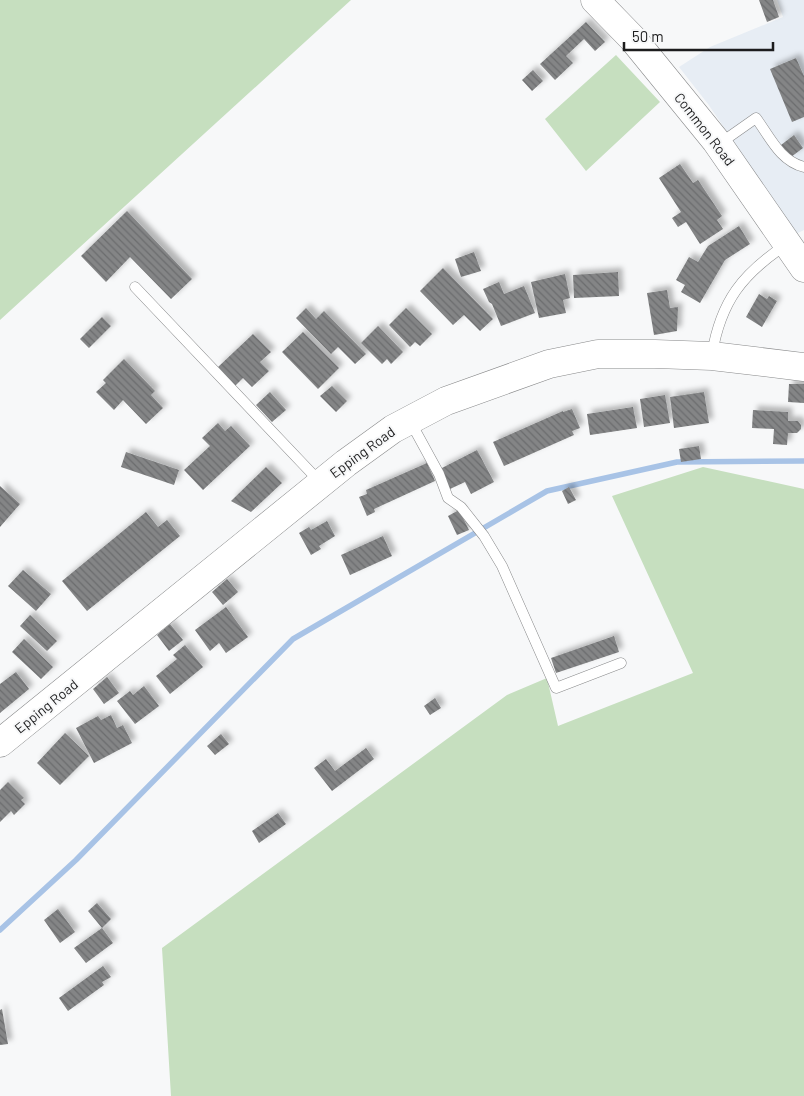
<svg xmlns="http://www.w3.org/2000/svg" width="804" height="1096" font-family="Barlow,sans-serif">
<style>
.built{fill:#e7edf4}
.green{fill:#c6dfbf}
.lines{fill:none;stroke-linecap:round;stroke-linejoin:round}
.stream{stroke:#a8c3e6;stroke-width:5.5}
.building{fill:url(#building-back-hatch);filter:url(#shadow)}
.lane-casing{stroke:#88898a;stroke-width:11}
.secondary-casing{stroke:#88898a;stroke-width:29}
.lane{stroke:#fff;stroke-width:10}
.secondary{stroke:#fff;stroke-width:28}
.labels{text-anchor:middle;dominant-baseline:central;stroke-width:4;stroke-linejoin:round;paint-order:stroke}
.street-label{font-size:14px;fill:#1d1d1e;stroke:#f7f8f9}
</style>
<defs>
<pattern id="building-back-hatch" width="6" height="6" patternUnits="userSpaceOnUse" patternTransform="scale(1.25)"><rect width="6" height="6" fill="#848586"/><path d="M-1 5l2 2M0 0l6 6M5-1l2 2" fill="none" stroke="#6b6c6d"/></pattern>
<filter id="shadow"><feDropShadow dx="4.5" dy="-4.5" stdDeviation="2.5" flood-color="#0004"/></filter>
</defs>
<rect width="100%" height="100%" fill="#f7f8f9"/>
<path class="built" d="M 777,0 L 804,0 L 804,230 L 794,235 L 761,182 L 708,104 L 679,67 L 710,47 L 783,17 Z"/>
<path class="green" d="M 0,0 L 351,0 L 0,320 Z
M 616,55 L 660,102 L 586,171 L 545,119 Z
M 703,467 L 804,489 L 804,1096 L 171,1096 L 162,948 L 507,695 L 547,678 L 558,726 L 693,673 L 612,496 Z"/>
<g class="lines">
<path class="stream" d="M 0,930 L 76,860 L 293,639 L 547,491 L 677,462 L 804,461"/>
</g>
<path class="building" d="M 759,0 L 773,0 L 779,17 L 767,22 Z
M 586,22 L 605,42 L 595,51 L 584,39 L 566,56 L 573,63 L 555,80 L 540,64 Z
M 796,58 L 804,76 L 804,117 L 792,122 L 770,69 Z
M 533,70 L 543,81 L 532,91 L 522,80 Z
M 794,135 L 803,148 L 791,157 L 781,145 Z
M 680,164 L 693,183 L 698,180 L 722,216 L 717,220 L 723,229 L 700,244 L 686,222 L 678,227 L 672,218 L 681,212 L 659,178 Z
M 127,211 L 192,279 L 171,299 L 130,257 L 106,282 L 81,256 Z
M 739,226 L 750,244 L 725,260 L 700,303 L 681,292 L 685,285 L 676,280 L 689,257 L 698,262 L 708,246 Z
M 474,252 L 481,271 L 461,277 L 455,259 Z
M 443,268 L 493,319 L 480,331 L 464,315 L 453,325 L 420,291 Z
M 618,272 L 619,296 L 574,298 L 573,275 Z
M 565,274 L 570,298 L 563,300 L 566,313 L 539,318 L 531,282 Z
M 499,282 L 504,294 L 524,286 L 535,313 L 501,326 L 492,304 L 489,302 L 483,289 Z
M 667,290 L 670,308 L 678,307 L 677,331 L 654,335 L 647,293 Z
M 759,294 L 767,299 L 769,296 L 777,301 L 762,327 L 746,317 Z
M 306,308 L 316,319 L 324,311 L 366,354 L 355,364 L 338,347 L 331,354 L 296,318 Z
M 406,308 L 432,334 L 420,346 L 415,342 L 410,347 L 389,325 Z
M 102,317 L 111,326 L 89,348 L 80,339 Z
M 378,326 L 403,352 L 391,364 L 387,359 L 382,364 L 361,343 Z
M 303,332 L 339,368 L 318,389 L 282,352 Z
M 253,334 L 271,352 L 260,362 L 269,371 L 252,387 L 243,378 L 235,386 L 218,367 Z
M 124,359 L 155,391 L 151,395 L 163,408 L 146,424 L 123,400 L 114,410 L 96,392 L 106,383 L 103,380 Z
M 789,384 L 804,384 L 804,403 L 788,402 Z
M 332,386 L 347,401 L 336,412 L 320,396 Z
M 270,392 L 286,410 L 272,422 L 256,405 Z
M 704,392 L 709,423 L 674,428 L 670,397 Z
M 665,395 L 670,423 L 644,427 L 640,399 Z
M 633,407 L 637,428 L 590,435 L 587,414 Z
M 572,409 L 580,428 L 572,431 L 574,435 L 504,466 L 493,442 L 563,411 L 563,412 Z
M 753,410 L 788,412 L 788,421 L 798,421 L 801,425 L 801,429 L 797,433 L 788,433 L 787,445 L 773,444 L 774,429 L 752,428 Z
M 218,423 L 225,431 L 231,426 L 250,446 L 203,490 L 184,470 L 210,446 L 202,438 Z
M 699,446 L 701,459 L 681,462 L 679,449 Z
M 477,450 L 494,482 L 471,494 L 465,482 L 450,489 L 440,469 Z
M 126,452 L 179,470 L 174,485 L 121,467 Z
M 427,463 L 435,481 L 374,509 L 375,512 L 367,516 L 359,497 L 367,494 L 366,490 Z
M 266,467 L 282,483 L 251,512 L 231,501 Z
M 0,486 L 20,504 L 0,527 Z
M 569,487 L 576,500 L 568,504 L 562,491 Z
M 459,510 L 469,530 L 457,535 L 448,516 Z
M 146,512 L 158,527 L 167,520 L 180,536 L 87,611 L 62,581 Z
M 327,521 L 335,536 L 319,546 L 321,549 L 311,555 L 299,533 L 309,527 L 311,530 Z
M 383,536 L 392,556 L 350,575 L 341,555 Z
M 23,570 L 51,594 L 36,611 L 8,586 Z
M 227,579 L 238,592 L 223,605 L 212,592 Z
M 226,607 L 248,637 L 226,653 L 219,643 L 210,651 L 195,630 Z
M 30,615 L 57,641 L 47,651 L 20,626 Z
M 170,624 L 183,640 L 169,651 L 157,635 Z
M 614,636 L 619,652 L 556,673 L 551,658 Z
M 24,639 L 53,667 L 41,679 L 12,652 Z
M 185,645 L 203,667 L 170,694 L 156,676 L 177,659 L 173,655 Z
M 16,672 L 29,689 L 0,713 L 0,684 Z
M 107,677 L 119,693 L 104,704 L 93,689 Z
M 144,686 L 159,706 L 135,724 L 117,701 L 130,691 L 133,695 Z
M 435,698 L 441,708 L 430,715 L 424,706 Z
M 111,715 L 117,728 L 123,725 L 132,743 L 94,763 L 76,728 L 98,716 L 101,720 Z
M 65,733 L 89,756 L 60,785 L 37,763 Z
M 221,734 L 229,744 L 215,755 L 207,746 Z
M 366,748 L 374,759 L 332,791 L 314,768 L 326,759 L 335,771 Z
M 8,782 L 24,798 L 21,800 L 25,804 L 14,815 L 11,811 L 0,822 L 0,790 Z
M 278,813 L 286,824 L 259,843 L 252,831 Z
M 97,903 L 111,919 L 102,928 L 88,911 Z
M 58,909 L 75,932 L 60,943 L 44,920 Z
M 102,928 L 113,943 L 86,963 L 74,948 Z
M 103,966 L 111,977 L 102,982 L 104,985 L 68,1011 L 59,998 Z
M 2,1009 L 8,1044 L 0,1045 L 0,1010 Z"/>
<g class="lines">
<defs>
<path id="lane" d="M 719,144 L 756,118 C 770,137 780,161 804,167
M 135,287 L 320,482
M 712,354 C 721,301 742,274 787,244
M 410,421 L 439,474 L 448,498 L 461,507 L 484,536 L 502,566 L 556,688 L 621,663"/>
<path id="secondary" d="M 595,0 L 633,39 L 716,141 L 804,268
M 0,743 L 346,463 L 393,429 L 446,401 L 549,364 L 598,354 L 655,354 L 712,356 L 804,367"/>
</defs>
<use href="#lane" class="lane-casing"/>
<use href="#secondary" class="secondary-casing"/>
<use href="#lane" class="lane"/>
<use href="#secondary" class="secondary"/>
</g>
<g class="labels">
<g class="street-label">
<text transform="translate(705 129) rotate(52)">Common Road</text>
<text transform="translate(362 452) rotate(-36)">Epping Road</text>
<text transform="translate(46 706) rotate(-39)">Epping Road</text>
</g>
</g>
<path d="M624 42v8h149v-8" fill="none" stroke="#1d1d1e" stroke-width="2.5"/>
<text x="632" y="42" font-size="15" fill="#1d1d1e" stroke="#f7f8f9" stroke-width="4" paint-order="stroke">50 m</text>
</svg>
